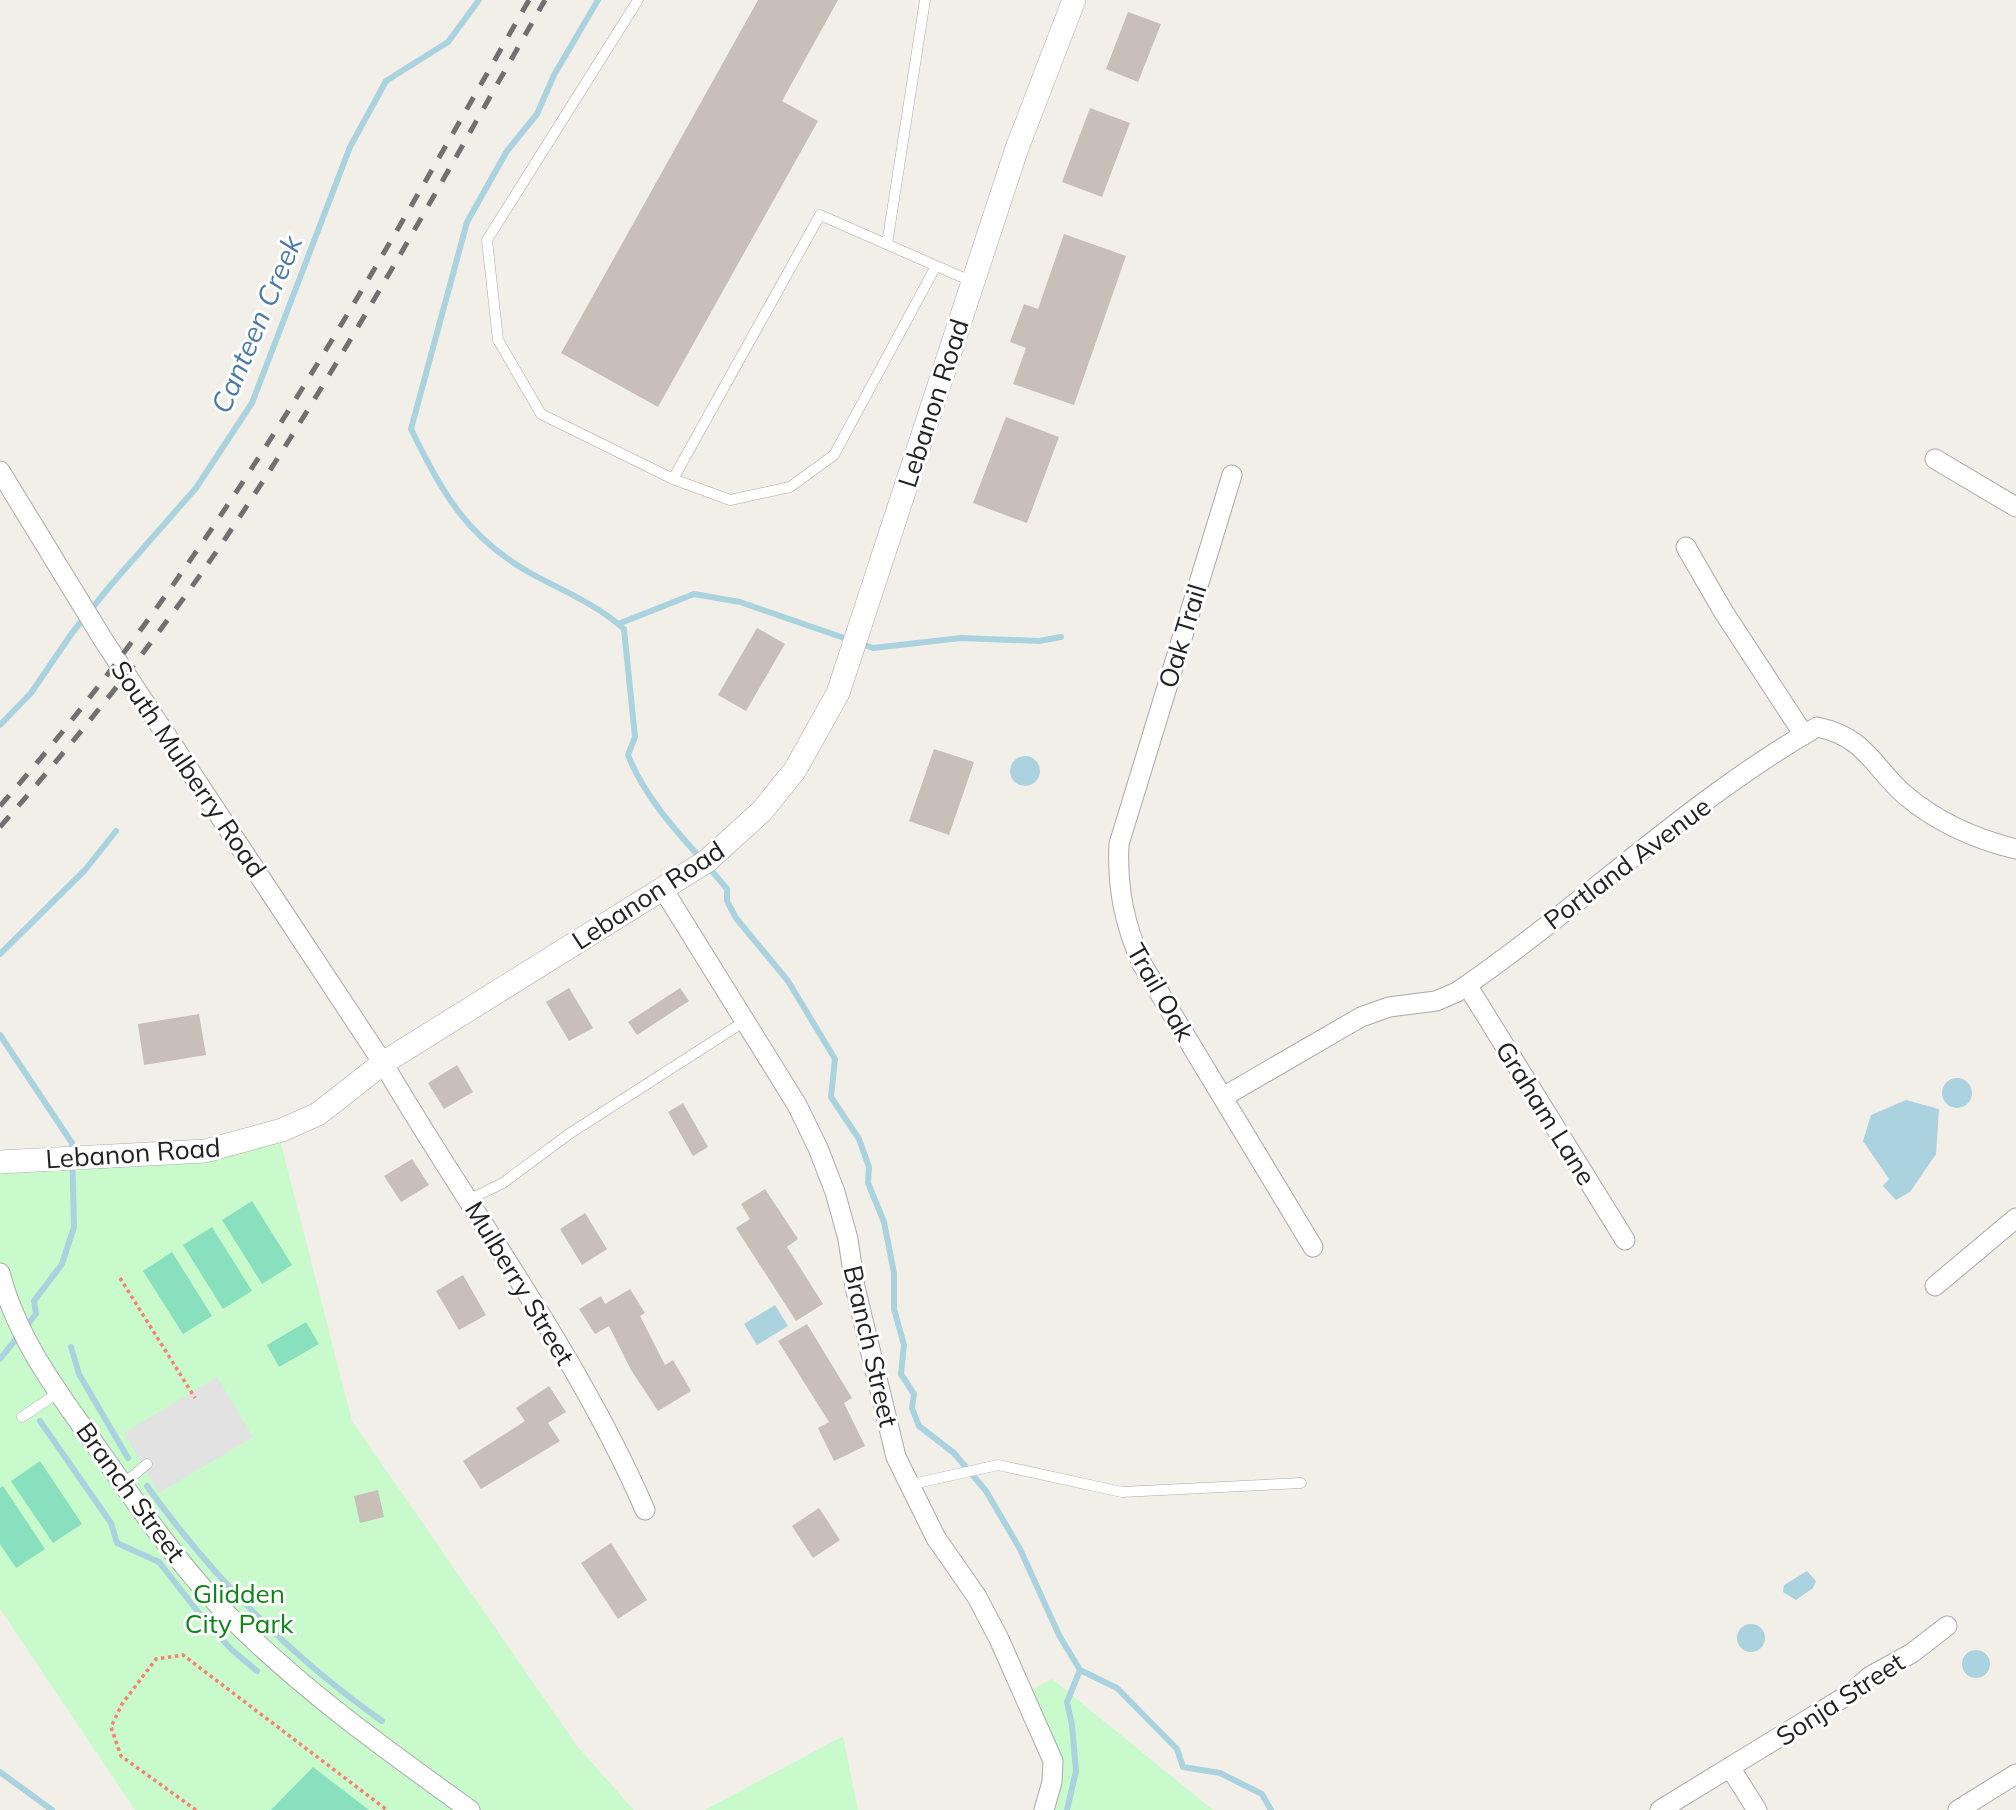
<svg xmlns="http://www.w3.org/2000/svg" width="2016" height="1810" font-family="Mulish,sans-serif">
<style>
.park{fill:#c8facc}
.pitch{fill:#88e0be}
.parking{fill:#e2e2e2}
.water{fill:#aad3df}
.lines{fill:none;stroke-linecap:round;stroke-linejoin:round}
.stream{stroke:#aad3df;stroke-width:6}
.building{fill:#c7bfb8}
.service-casing{stroke:#a9a9a9;stroke-width:11}
.minor-casing{stroke:#a9a9a9;stroke-width:21}
.tertiary-casing{stroke:#a9a9a9;stroke-width:24}
.path{stroke:#fa8072;stroke-width:3.5;stroke-dasharray:3.5 3.5;stroke-linecap:butt}
.service{stroke:#fff;stroke-width:10}
.minor{stroke:#fff;stroke-width:19}
.tertiary{stroke:#fff;stroke-width:23}
.rail{stroke:#707070;stroke-width:5;stroke-dasharray:14 14;stroke-linecap:butt}
.labels{text-anchor:middle;dominant-baseline:central;stroke-width:6;stroke-linejoin:round;paint-order:stroke}
.street-label{font-size:26px;fill:#222;stroke:#fff}
.park-label{font-size:26px;fill:#0c8416;stroke:#fff}
.water-label{font-size:28px;font-style:italic;fill:#4a7aab;stroke:#fff}
</style>
<rect width="100%" height="100%" fill="#f2efe9"/>
<path class="park" d="M 278,1132 L 352,1421 L 577,1746 L 634,1810 L 135,1810 L 0,1609 L 0,1162 Z
M 1052,1679 L 1213,1810 L 1041,1810 L 1052,1782 L 1023,1694 Z
M 843,1736 L 858,1810 L 705,1810 Z"/>
<path class="pitch" d="M 252,1201 L 292,1265 L 262,1284 L 222,1220 Z
M 212,1227 L 252,1291 L 223,1309 L 183,1245 Z
M 172,1252 L 212,1316 L 183,1334 L 143,1271 Z
M 306,1322 L 319,1344 L 279,1367 L 267,1345 Z
M 40,1461 L 82,1524 L 53,1543 L 11,1481 Z
M 3,1486 L 45,1549 L 16,1568 L 0,1544 L 0,1488 Z
M 313,1767 L 369,1810 L 271,1810 Z"/>
<path class="parking" d="M 217,1377 L 253,1437 L 159,1493 L 124,1433 Z"/>
<path class="water" d="M1010 771a15 15 0 1 1 30 0a15 15 0 1 1-30 0Z
M1942 1093a15 15 0 1 1 30 0a15 15 0 1 1-30 0Z
M 1906,1100 L 1939,1109 L 1936,1154 L 1910,1192 L 1896,1200 L 1883,1186 L 1889,1179 L 1863,1141 L 1871,1115 Z
M 775,1305 L 788,1326 L 757,1345 L 744,1324 Z
M 1807,1571 L 1816,1581 L 1813,1588 L 1796,1600 L 1783,1592 L 1784,1585 Z
M1737 1638a14 14 0 1 1 28 0a14 14 0 1 1-28 0Z
M1962 1664a14 14 0 1 1 28 0a14 14 0 1 1-28 0Z"/>
<g class="lines">
<path class="stream" d="M 598,0 L 554,75 L 537,114 L 507,151 L 467,222 L 411,429 C 443,494 467,538 532,574 C 565,592 596,604 624,629 L 635,737 L 628,755 C 649,808 692,846 727,889 L 727,901 L 736,918 L 788,981 L 835,1059 L 831,1097 L 859,1139 L 869,1167 L 868,1183 L 884,1222 L 894,1273 L 894,1309 L 904,1345 L 901,1374 L 914,1394 L 912,1408 L 919,1426 L 954,1453 L 986,1491 L 1020,1549 L 1059,1635 L 1080,1670 L 1117,1688 L 1177,1749 L 1183,1767 L 1220,1773 L 1262,1794 L 1271,1810
M 618,624 L 694,594 L 740,602 L 873,648 L 961,638 L 1039,641 L 1061,637
M 0,725 L 31,693 L 72,633 L 110,586 L 196,488 L 252,403 L 350,147 L 386,81 L 448,42 L 479,0
M 0,954 L 85,870 L 116,831
M 0,1035 L 72,1143 L 74,1227 L 62,1264 L 34,1301 L 36,1314 L 0,1359
M 71,1347 L 79,1374 L 128,1458
M 40,1421 L 111,1523 L 117,1543 L 159,1562 L 206,1622 L 232,1650 L 257,1671
M 147,1486 C 213,1578 289,1655 382,1721
M 0,1772 L 52,1810
M 1067,1810 L 1076,1771 L 1072,1725 L 1067,1702 L 1080,1670"/>
</g>
<path class="building" d="M 758,0 L 838,0 L 782,101 L 818,121 L 658,407 L 561,353 Z
M 1128,12 L 1161,24 L 1138,82 L 1106,69 Z
M 1090,108 L 1130,123 L 1102,197 L 1062,182 Z
M 1064,234 L 1126,256 L 1074,405 L 1013,384 L 1026,348 L 1010,342 L 1024,304 L 1038,309 Z
M 1006,417 L 1059,437 L 1027,523 L 973,503 Z
M 757,628 L 785,644 L 746,711 L 718,695 Z
M 934,749 L 974,762 L 949,835 L 909,821 Z
M 569,988 L 593,1028 L 569,1041 L 546,1002 Z
M 680,988 L 689,1001 L 637,1035 L 628,1022 Z
M 199,1014 L 206,1055 L 144,1065 L 138,1024 Z
M 457,1065 L 473,1092 L 444,1109 L 428,1083 Z
M 683,1103 L 708,1147 L 693,1156 L 668,1112 Z
M 412,1159 L 429,1185 L 401,1202 L 384,1176 Z
M 765,1189 L 798,1239 L 787,1247 L 823,1304 L 796,1321 L 736,1228 L 750,1219 L 741,1204 Z
M 585,1213 L 607,1249 L 582,1265 L 560,1229 Z
M 463,1275 L 486,1315 L 459,1330 L 436,1291 Z
M 630,1289 L 645,1313 L 640,1316 L 665,1365 L 673,1360 L 691,1391 L 658,1411 L 631,1370 L 609,1326 L 595,1334 L 579,1309 L 601,1296 L 605,1304 Z
M 807,1324 L 852,1398 L 844,1403 L 865,1446 L 834,1461 L 818,1428 L 829,1422 L 778,1341 Z
M 549,1386 L 566,1412 L 548,1423 L 560,1441 L 481,1489 L 463,1461 L 525,1421 L 516,1408 Z
M 378,1490 L 384,1517 L 360,1523 L 354,1496 Z
M 819,1508 L 840,1540 L 813,1558 L 792,1526 Z
M 611,1543 L 647,1600 L 618,1619 L 581,1563 Z"/>
<g class="lines">
<defs>
<path id="service" d="M 638,0 L 487,240 L 498,340 L 541,414 L 673,479 L 820,215 L 973,282
M 887,244 L 925,0
M 673,479 L 730,500 L 790,487 L 834,455 L 936,266
M 470,1199 L 503,1183 L 569,1134 L 745,1021
M 22,1417 L 58,1393
M 123,1484 L 147,1464
M 908,1485 L 998,1465 L 1122,1492 L 1301,1483"/>
<path id="minor" d="M 1935,459 L 2016,507
M 0,471 L 104,641 L 383,1063 C 470,1212 576,1351 645,1510
M 1232,475 L 1119,844 C 1117,888 1124,923 1142,964 L 1313,1247
M 1686,547 L 1723,611 L 1804,735
M 663,889 L 797,1105 L 818,1148 L 835,1192 L 848,1239 L 855,1287 L 896,1457 L 936,1538 L 977,1597 L 999,1639 L 1053,1761 L 1052,1782 L 1044,1810
M 1467,985 L 1625,1240
M 1223,1097 L 1361,1017 L 1389,1007 L 1436,1001 L 1457,992 C 1580,908 1688,801 1817,727 C 1866,737 1872,766 1905,795 C 1938,823 1975,839 2016,849
M 0,1273 C 17,1338 56,1390 94,1443 C 134,1500 174,1559 223,1610 C 297,1686 385,1749 470,1810
M 1935,1286 L 2016,1218
M 1731,1769 L 1757,1810
M 1660,1810 L 1851,1693 L 1869,1677 L 1912,1653 L 1947,1626
M 1958,1810 L 2016,1774"/>
<path id="tertiary" d="M 0,1162 L 205,1151 L 282,1130 L 318,1114 L 383,1063 L 707,861 L 762,811 L 795,770 L 838,693 L 1017,148 L 1074,0"/>
</defs>
<use href="#service" class="service-casing"/>
<use href="#minor" class="minor-casing"/>
<use href="#tertiary" class="tertiary-casing"/>
<path class="path" d="M 120,1278 L 195,1398
M 196,1810 L 121,1756 L 111,1727 L 122,1704 L 156,1659 L 183,1655 L 387,1810"/>
<use href="#service" class="service"/>
<use href="#minor" class="minor"/>
<use href="#tertiary" class="tertiary"/>
<path class="rail" d="M 0,806 C 214,562 369,280 529,0
M 0,827 C 83,732 163,632 233,527 C 346,357 444,177 545,0"/>
</g>
<g class="labels">
<g class="street-label">
<text transform="translate(933 403) rotate(-72)">Lebanon Road</text>
<text transform="translate(1182 636) rotate(-73)">Oak Trail</text>
<text transform="translate(189 769) rotate(56)">South Mulberry Road</text>
<text transform="translate(1627 863) rotate(-37)">Portland Avenue</text>
<text transform="translate(648 895) rotate(-33)">Lebanon Road</text>
<text transform="translate(1161 992) rotate(60)">Trail Oak</text>
<text transform="translate(1546 1113) rotate(58)">Graham Lane</text>
<text transform="translate(133 1153) rotate(-4)">Lebanon Road</text>
<text transform="translate(520 1283) rotate(59)">Mulberry Street</text>
<text transform="translate(871 1346) rotate(77)">Branch Street</text>
<text transform="translate(131 1492) rotate(54)">Branch Street</text>
<text transform="translate(1840 1699) rotate(-33)">Sonja Street</text>
</g>
<g class="park-label">
<text x="239" y="1593">Glidden<tspan x="239" dy="30">City Park</tspan></text>
</g>
<g class="water-label">
<text transform="translate(256 324) rotate(-67)">Canteen Creek</text>
</g>
</g>
</svg>
